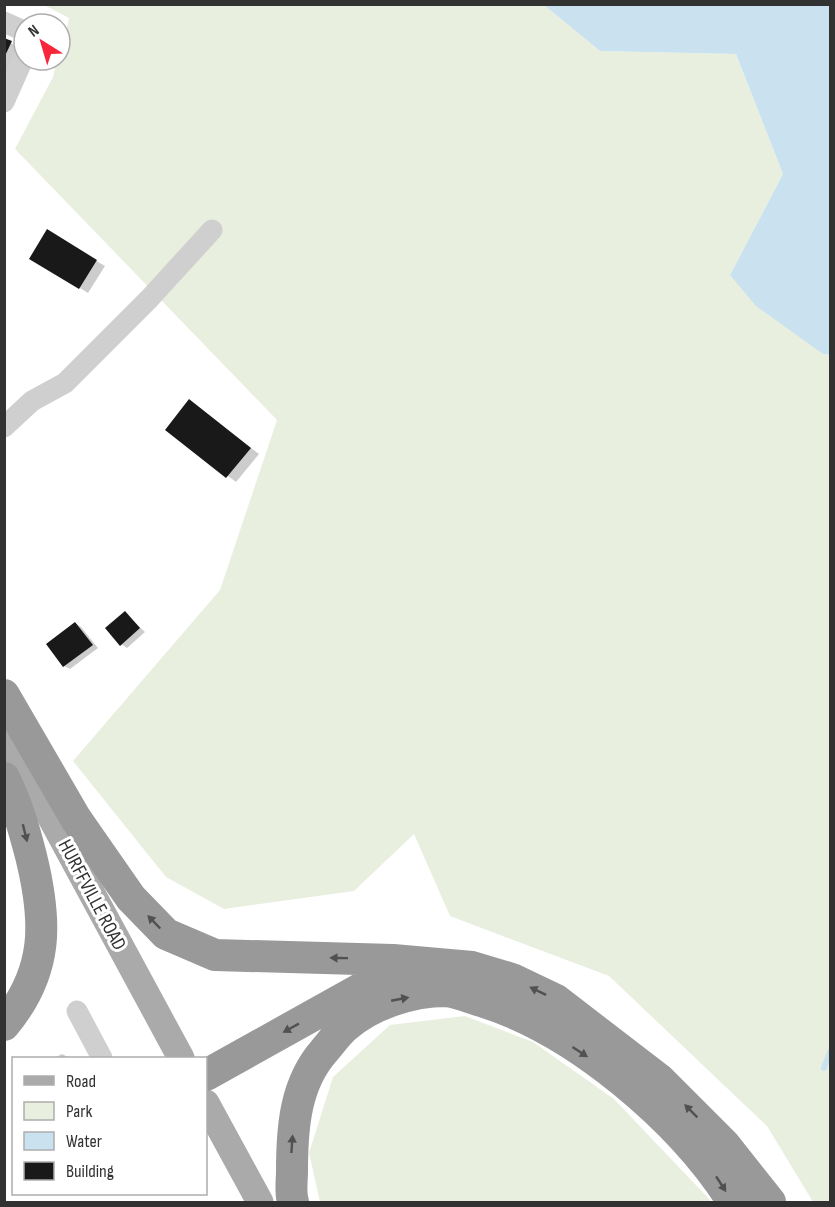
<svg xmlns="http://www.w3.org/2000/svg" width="835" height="1207" font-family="'Sofia Sans Condensed',sans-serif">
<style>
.green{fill:#e8efdf}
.water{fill:#cae2f0}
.shadow{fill:#0003}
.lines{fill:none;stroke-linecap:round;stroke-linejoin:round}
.stream{stroke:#cae2f0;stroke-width:6}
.building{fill:#191919}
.minor{stroke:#cfcfcf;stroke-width:21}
.major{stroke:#aaa;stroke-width:27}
.highway{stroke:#999;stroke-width:32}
.oneway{fill:#515151}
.labels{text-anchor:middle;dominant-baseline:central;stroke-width:6;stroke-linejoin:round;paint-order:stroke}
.street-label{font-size:20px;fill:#323232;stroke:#fff}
</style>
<rect width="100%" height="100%" fill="#fff"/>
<path class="green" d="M 44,5 L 544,5 L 600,51 L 736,54 L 783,174 L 730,275 L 823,354 L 830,355 L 830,1202 L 813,1202 L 767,1126 L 609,976 L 450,916 L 414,834 L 354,891 L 224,909 L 166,877 L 73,761 L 220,590 L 277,420 L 15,149 L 53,77 L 57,60 L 60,60 L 69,18 Z
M 465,1016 L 533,1042 L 614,1099 L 712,1202 L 320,1202 L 309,1153 L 333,1077 L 390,1025 Z"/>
<path class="water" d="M 544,5 L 830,5 L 830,355 L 823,354 L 756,306 L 730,275 L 783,174 L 736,54 L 600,51 Z"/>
<path class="shadow" d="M 4,39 L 20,48 L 4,82 Z
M 47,232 L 105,266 L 88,293 L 31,258 Z
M 190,401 L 259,454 L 236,482 L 167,430 Z
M 125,613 L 145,632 L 127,648 L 121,644 Z
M 75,623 L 81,627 L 98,648 L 70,669 L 64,666 Z
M 62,1054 L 70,1058 L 54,1058 Z"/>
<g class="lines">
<path class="stream" d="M 824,1068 L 830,1052"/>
</g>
<path class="building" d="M 4,38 L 12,41 L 4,58 Z
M 47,229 L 97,260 L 79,289 L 29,259 Z
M 189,399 L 251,448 L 226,478 L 165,430 Z
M 125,611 L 140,628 L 120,646 L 105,628 Z
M 75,622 L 93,645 L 63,667 L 46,644 Z"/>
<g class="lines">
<path class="minor" d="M 4,22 L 24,31
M 4,102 L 24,57
M 4,427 L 32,401 L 65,383 L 149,299 L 212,230
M 77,1011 L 102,1058"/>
<path class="major" d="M 4,731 L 181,1058
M 206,1103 L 260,1202"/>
<path class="highway" d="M 4,695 L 76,819 L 131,898 L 166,934 L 215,955 L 393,960 L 472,967 L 512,979 L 556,1000 L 660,1080 L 724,1144 L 770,1202
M 4,778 C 17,804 24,829 31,856 C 47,921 49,971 4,1025
M 206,1075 L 362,988 L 417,964
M 293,1202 C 290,1192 292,1181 292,1171 C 292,1128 295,1084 324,1051 C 331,1043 337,1034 345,1027 C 371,1004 412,991 446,991 C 457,992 471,998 481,1001 C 576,1030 681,1120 733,1202"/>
</g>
<defs><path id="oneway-solid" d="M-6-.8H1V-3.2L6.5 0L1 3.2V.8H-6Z" transform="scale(1.5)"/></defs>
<g class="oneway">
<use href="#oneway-solid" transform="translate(25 833) rotate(76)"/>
<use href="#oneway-solid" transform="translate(154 922) rotate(-134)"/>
<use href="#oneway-solid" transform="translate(339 958) rotate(-179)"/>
<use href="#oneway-solid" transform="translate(538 991) rotate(-154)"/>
<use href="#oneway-solid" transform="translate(400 999) rotate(-11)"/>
<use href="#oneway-solid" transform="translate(291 1028) rotate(151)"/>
<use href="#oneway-solid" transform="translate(580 1052) rotate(33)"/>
<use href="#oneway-solid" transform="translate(691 1111) rotate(-135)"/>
<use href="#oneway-solid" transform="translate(292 1144) rotate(-86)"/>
<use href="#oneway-solid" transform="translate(721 1184) rotate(57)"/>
</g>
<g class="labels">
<g class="street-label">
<text transform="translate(92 895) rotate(62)">HURFFVILLE ROAD</text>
</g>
</g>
<rect width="835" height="1207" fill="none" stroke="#323232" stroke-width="12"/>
<rect x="12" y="1057" width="195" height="138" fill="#ffffff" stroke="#adadad" stroke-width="1.5"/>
<rect x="24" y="1076" width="30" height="9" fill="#aaaaaa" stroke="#adadad" stroke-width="1.5"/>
<text x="66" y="1087" font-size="18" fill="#323232">Road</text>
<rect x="24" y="1102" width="30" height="18" fill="#e8efdf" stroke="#adadad" stroke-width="1.5"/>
<text x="66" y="1117" font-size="18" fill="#323232">Park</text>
<rect x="24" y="1132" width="30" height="18" fill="#cae2f0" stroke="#adadad" stroke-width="1.5"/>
<text x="66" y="1147" font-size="18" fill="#323232">Water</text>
<rect x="24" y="1162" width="30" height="18" fill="#191919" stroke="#adadad" stroke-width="1.5"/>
<text x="66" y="1177" font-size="18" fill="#323232">Building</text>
<g transform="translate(42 42) rotate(323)"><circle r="28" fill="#ffffff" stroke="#adadad" stroke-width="1.5"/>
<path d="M0-4.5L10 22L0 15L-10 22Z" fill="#f7263a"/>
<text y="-9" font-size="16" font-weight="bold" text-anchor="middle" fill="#323232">N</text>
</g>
</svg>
